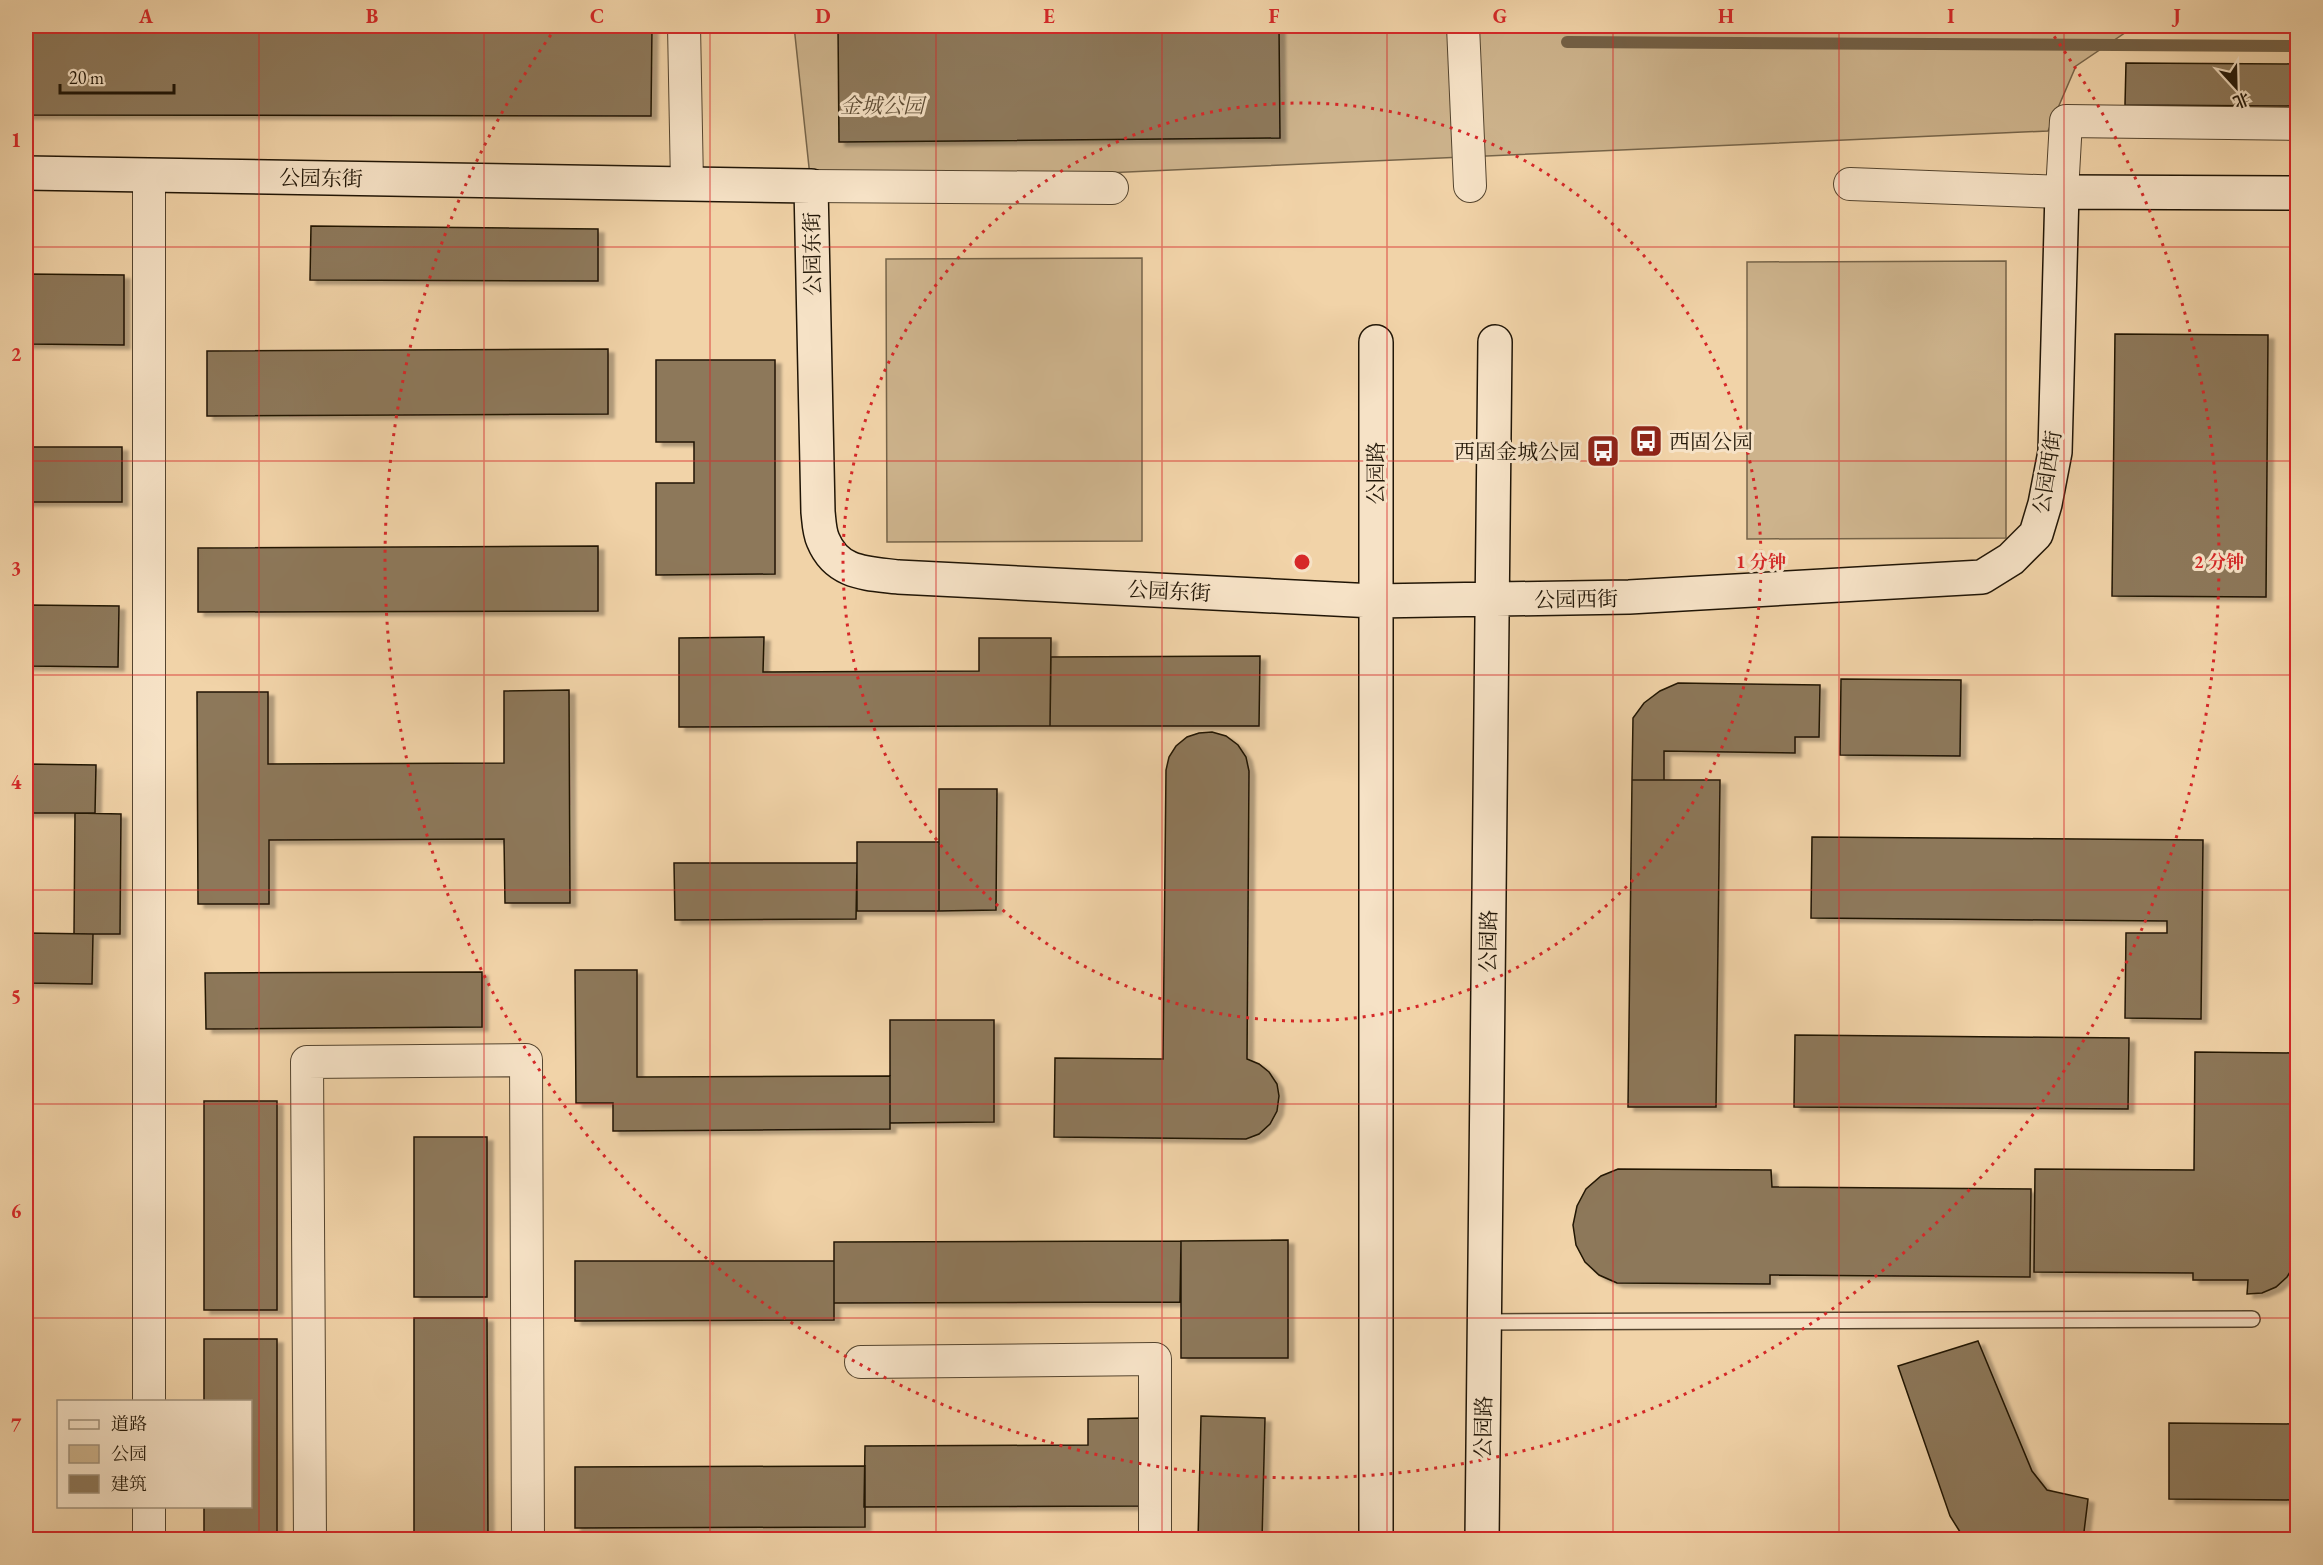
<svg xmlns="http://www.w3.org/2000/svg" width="2323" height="1565" font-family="'EB Garamond','Noto Serif SC',serif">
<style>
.green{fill:#cdb38c;stroke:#766449;stroke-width:1.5}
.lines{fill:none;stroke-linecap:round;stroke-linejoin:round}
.stream{stroke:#736046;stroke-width:12}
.building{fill:#8d785a;stroke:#201506;stroke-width:1.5;filter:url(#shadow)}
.lane-casing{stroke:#54442e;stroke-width:18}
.street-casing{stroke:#54442e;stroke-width:34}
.secondary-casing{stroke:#201506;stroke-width:36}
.lane{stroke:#f6e2c6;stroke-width:15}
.street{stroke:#f6e2c6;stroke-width:32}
.secondary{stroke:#f6e2c6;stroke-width:33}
.grid{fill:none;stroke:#d62828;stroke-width:1.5;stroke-opacity:0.55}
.ring{fill:none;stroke:#d62828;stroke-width:3;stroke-dasharray:3 6}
.labels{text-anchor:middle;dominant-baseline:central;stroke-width:6;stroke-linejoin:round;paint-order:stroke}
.park-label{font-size:21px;font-style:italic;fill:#5d4c35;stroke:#f6e2c6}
.street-label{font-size:21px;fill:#201506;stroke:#f6e2c6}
.poi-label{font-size:21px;fill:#201506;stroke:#f6e2c6;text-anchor:start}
.centre{fill:#d62828;stroke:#f6e2c6;stroke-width:3}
.ring-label{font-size:18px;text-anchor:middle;font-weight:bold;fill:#d62828;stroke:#f6e2c6;stroke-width:6;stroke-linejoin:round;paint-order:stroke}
.neatline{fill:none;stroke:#d62828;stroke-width:2}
.grid-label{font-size:20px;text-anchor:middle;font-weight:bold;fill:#d62828}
</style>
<defs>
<filter id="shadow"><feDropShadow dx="6" dy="4" stdDeviation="1.5" flood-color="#0004"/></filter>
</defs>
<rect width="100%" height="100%" fill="#f1d3a8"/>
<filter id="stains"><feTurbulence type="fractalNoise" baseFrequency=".00333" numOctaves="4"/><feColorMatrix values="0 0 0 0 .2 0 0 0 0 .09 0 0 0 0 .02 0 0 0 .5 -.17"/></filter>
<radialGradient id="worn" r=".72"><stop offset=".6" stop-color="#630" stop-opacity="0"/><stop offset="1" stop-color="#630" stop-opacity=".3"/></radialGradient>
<path class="green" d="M 794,26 L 2135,26 L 2076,66 L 2048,131 L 811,186 Z
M 1142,258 L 1142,541 L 887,542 L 886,259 Z
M 2006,261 L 2006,538 L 1747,539 L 1747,262 Z"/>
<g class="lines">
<path class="stream" d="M 1567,42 L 2298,46"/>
</g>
<path class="building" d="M 26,26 L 652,26 L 651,116 L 26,115 Z
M 838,26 L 1279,26 L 1280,138 L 839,142 Z
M 2126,63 L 2298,64 L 2298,106 L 2125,105 Z
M 311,226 L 598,229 L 598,281 L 310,280 Z
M 26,274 L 124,275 L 124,345 L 26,344 Z
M 2115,334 L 2268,335 L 2266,597 L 2112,596 Z
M 608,349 L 608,414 L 207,416 L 207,351 Z
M 656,360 L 775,360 L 775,574 L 656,575 L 656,483 L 694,483 L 694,442 L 656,442 Z
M 26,447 L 122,447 L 122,502 L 26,502 Z
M 598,546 L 598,611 L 198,612 L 198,548 Z
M 26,605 L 119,606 L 118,667 L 26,666 Z
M 764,637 L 763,672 L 979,671 L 979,638 L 1051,638 L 1050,726 L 679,727 L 679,638 Z
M 1260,656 L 1259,726 L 1050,726 L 1051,657 Z
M 1841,679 L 1961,680 L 1960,756 L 1840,755 Z
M 1678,683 L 1820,685 L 1819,737 L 1795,737 L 1795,753 L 1664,751 L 1664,780 L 1632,780 L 1633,718 L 1644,703 L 1660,691 Z
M 569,690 L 570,903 L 505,903 L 504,839 L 269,840 L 269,904 L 198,904 L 197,692 L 268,692 L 268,764 L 504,763 L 504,691 Z
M 1212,732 L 1226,736 L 1238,745 L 1246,757 L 1249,771 L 1247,1059 L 1259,1064 L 1269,1072 L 1277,1084 L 1279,1096 L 1277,1111 L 1270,1124 L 1259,1134 L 1246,1139 L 1054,1137 L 1055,1058 L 1163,1059 L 1166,770 L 1169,757 L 1176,746 L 1187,737 L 1199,733 Z
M 26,764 L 96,765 L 95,813 L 26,813 Z
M 1632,780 L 1720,780 L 1716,1107 L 1628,1107 Z
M 939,789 L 997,789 L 996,910 L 939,911 Z
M 75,813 L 121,814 L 120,934 L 74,934 Z
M 1812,837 L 2203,840 L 2201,1019 L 2125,1018 L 2126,933 L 2167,933 L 2167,921 L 1811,918 Z
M 857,842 L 939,842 L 939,911 L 857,911 Z
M 674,863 L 857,863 L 856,919 L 675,920 Z
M 26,933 L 93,934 L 92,984 L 26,983 Z
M 575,970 L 637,970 L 637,1077 L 890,1076 L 890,1129 L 613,1131 L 613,1103 L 576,1103 Z
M 482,972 L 482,1027 L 206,1029 L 205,973 Z
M 890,1020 L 994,1020 L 994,1122 L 890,1123 Z
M 1795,1035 L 2129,1038 L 2128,1109 L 1794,1107 Z
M 2195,1052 L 2298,1053 L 2298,1255 L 2295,1264 L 2287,1277 L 2276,1287 L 2262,1293 L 2247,1294 L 2248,1280 L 2193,1280 L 2193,1273 L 2034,1272 L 2035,1169 L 2194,1170 Z
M 204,1101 L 277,1101 L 277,1310 L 204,1310 Z
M 414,1137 L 487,1137 L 487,1297 L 414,1297 Z
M 1618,1169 L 1771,1170 L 1772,1187 L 2031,1189 L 2030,1277 L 1770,1275 L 1770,1284 L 1617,1283 L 1599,1275 L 1585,1262 L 1576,1245 L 1573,1225 L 1577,1206 L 1586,1189 L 1601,1176 Z
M 1288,1240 L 1288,1358 L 1181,1358 L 1181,1241 Z
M 1181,1241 L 1180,1302 L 834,1303 L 834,1242 Z
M 575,1261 L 834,1261 L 834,1320 L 575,1321 Z
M 414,1318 L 487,1318 L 488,1540 L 414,1540 Z
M 204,1339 L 277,1339 L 277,1540 L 204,1540 L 204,1506 L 250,1506 L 250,1402 L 204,1402 Z
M 1978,1341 L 2032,1471 L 2047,1490 L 2088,1499 L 2083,1540 L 1965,1540 L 1950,1516 L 1898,1366 Z
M 1201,1416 L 1265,1418 L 1262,1540 L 1198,1540 Z
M 1143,1418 L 1143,1506 L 864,1507 L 865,1446 L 1088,1445 L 1088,1419 Z
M 2169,1423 L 2298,1424 L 2298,1500 L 2169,1499 Z
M 865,1466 L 865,1527 L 575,1528 L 575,1467 Z"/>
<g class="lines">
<defs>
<path id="lane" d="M 1484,1322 L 2252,1319"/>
<path id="street" d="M 684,26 L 687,184
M 1463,26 L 1470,186
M 149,175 L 149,1402
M 1850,184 L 2062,192 L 2066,121 L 2298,124
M 811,186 L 1112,188
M 861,1362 L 1155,1359 L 1155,1540
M 149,1506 L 149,1540
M 310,1540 L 307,1062 L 526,1060 L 528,1540"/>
<path id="secondary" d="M 26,173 L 811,186 L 818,512 C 819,520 819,531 823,540 C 837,574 866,573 898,577 L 1374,601 L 1629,597 L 1982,577 L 2011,559 L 2036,534 L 2045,504 L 2055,452 L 2062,192 L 2298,193
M 1376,1540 L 1376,342
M 1482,1540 L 1495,342"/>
</defs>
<use href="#lane" class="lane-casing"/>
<use href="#street" class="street-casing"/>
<use href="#secondary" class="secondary-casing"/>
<use href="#lane" class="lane"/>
<use href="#street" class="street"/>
<use href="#secondary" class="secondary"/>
</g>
<path class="grid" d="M 259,26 L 259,1540M 484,26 L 484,1540M 710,26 L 710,1540M 936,26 L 936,1540M 1162,26 L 1162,1540M 1387,26 L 1387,1540M 1613,26 L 1613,1540M 1839,26 L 1839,1540M 2064,26 L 2064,1540M 26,247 L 2298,247M 26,461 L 2298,461M 26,675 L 2298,675M 26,890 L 2298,890M 26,1104 L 2298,1104M 26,1318 L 2298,1318"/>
<g class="ring">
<circle cx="1302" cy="562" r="459"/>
<path d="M2049 29A917 917 0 1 1 555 29"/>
</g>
<defs>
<symbol id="bus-square" viewBox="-11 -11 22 22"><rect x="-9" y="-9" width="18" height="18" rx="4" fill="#8f2418" stroke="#f6e2c6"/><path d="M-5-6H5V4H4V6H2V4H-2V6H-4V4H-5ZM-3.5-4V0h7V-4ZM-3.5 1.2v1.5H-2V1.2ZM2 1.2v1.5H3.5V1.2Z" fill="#fff"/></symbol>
</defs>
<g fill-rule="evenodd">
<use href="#bus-square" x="1627" y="422" width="38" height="38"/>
<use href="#bus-square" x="1584" y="432" width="38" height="38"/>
</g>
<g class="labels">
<g class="park-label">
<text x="882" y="105">金城公园</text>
</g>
<g class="street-label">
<text transform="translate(321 178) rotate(1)">公园东街</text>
<text transform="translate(812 254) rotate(-91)">公园东街</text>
<text transform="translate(2047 472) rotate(-81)">公园西街</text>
<text transform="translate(1375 473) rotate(-90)">公园路</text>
<text transform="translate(1169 591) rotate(3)">公园东街</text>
<text transform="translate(1576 599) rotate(-1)">公园西街</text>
<text transform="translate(1488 941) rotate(-89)">公园路</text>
<text transform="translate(1483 1427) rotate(-89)">公园路</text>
</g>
<g class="poi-label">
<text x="1669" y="441">西固公园</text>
<text x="1580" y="451" text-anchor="end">西固金城公园</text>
</g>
</g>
<circle cx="1302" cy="562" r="9" class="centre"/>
<g class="ring-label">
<text x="1761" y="568">1 分钟</text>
<text x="2219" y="568">2 分钟</text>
</g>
<rect width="2323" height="1565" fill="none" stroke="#f1d3a8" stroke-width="66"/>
<rect x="57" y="1400" width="195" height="108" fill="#f6e2c6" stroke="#a09079" stroke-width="1.5"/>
<rect x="69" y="1420" width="30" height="9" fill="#f6e2c6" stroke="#a09079" stroke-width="1.5"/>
<text x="111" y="1430" font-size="18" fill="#201506">道路</text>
<rect x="69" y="1445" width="30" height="18" fill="#cdb38c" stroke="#a09079" stroke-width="1.5"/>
<text x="111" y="1460" font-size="18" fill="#201506">公园</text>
<rect x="69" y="1475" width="30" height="18" fill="#8d785a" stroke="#a09079" stroke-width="1.5"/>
<text x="111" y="1490" font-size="18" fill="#201506">建筑</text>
<g transform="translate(2236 87) rotate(158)" stroke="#f6e2c6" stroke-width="4.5" paint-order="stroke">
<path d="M0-4.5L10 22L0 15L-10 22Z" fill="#201506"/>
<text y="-9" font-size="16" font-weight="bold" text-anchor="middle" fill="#201506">北</text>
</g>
<path d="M60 84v9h114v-9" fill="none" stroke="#201506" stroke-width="3"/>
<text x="69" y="84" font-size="18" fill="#201506" stroke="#f6e2c6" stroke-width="4.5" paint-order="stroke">20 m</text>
<rect x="33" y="33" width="2257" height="1499" class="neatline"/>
<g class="grid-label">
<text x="146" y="23">A</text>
<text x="372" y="23">B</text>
<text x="597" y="23">C</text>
<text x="823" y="23">D</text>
<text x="1049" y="23">E</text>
<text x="1274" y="23">F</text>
<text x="1500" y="23">G</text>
<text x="1726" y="23">H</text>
<text x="1951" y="23">I</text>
<text x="2177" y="23">J</text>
<text x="16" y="147">1</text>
<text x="16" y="361">2</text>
<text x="16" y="575">3</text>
<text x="16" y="789">4</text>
<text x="16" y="1003">5</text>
<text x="16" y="1218">6</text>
<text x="16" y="1432">7</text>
</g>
<rect width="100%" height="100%" filter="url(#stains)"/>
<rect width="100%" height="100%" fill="url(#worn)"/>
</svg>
